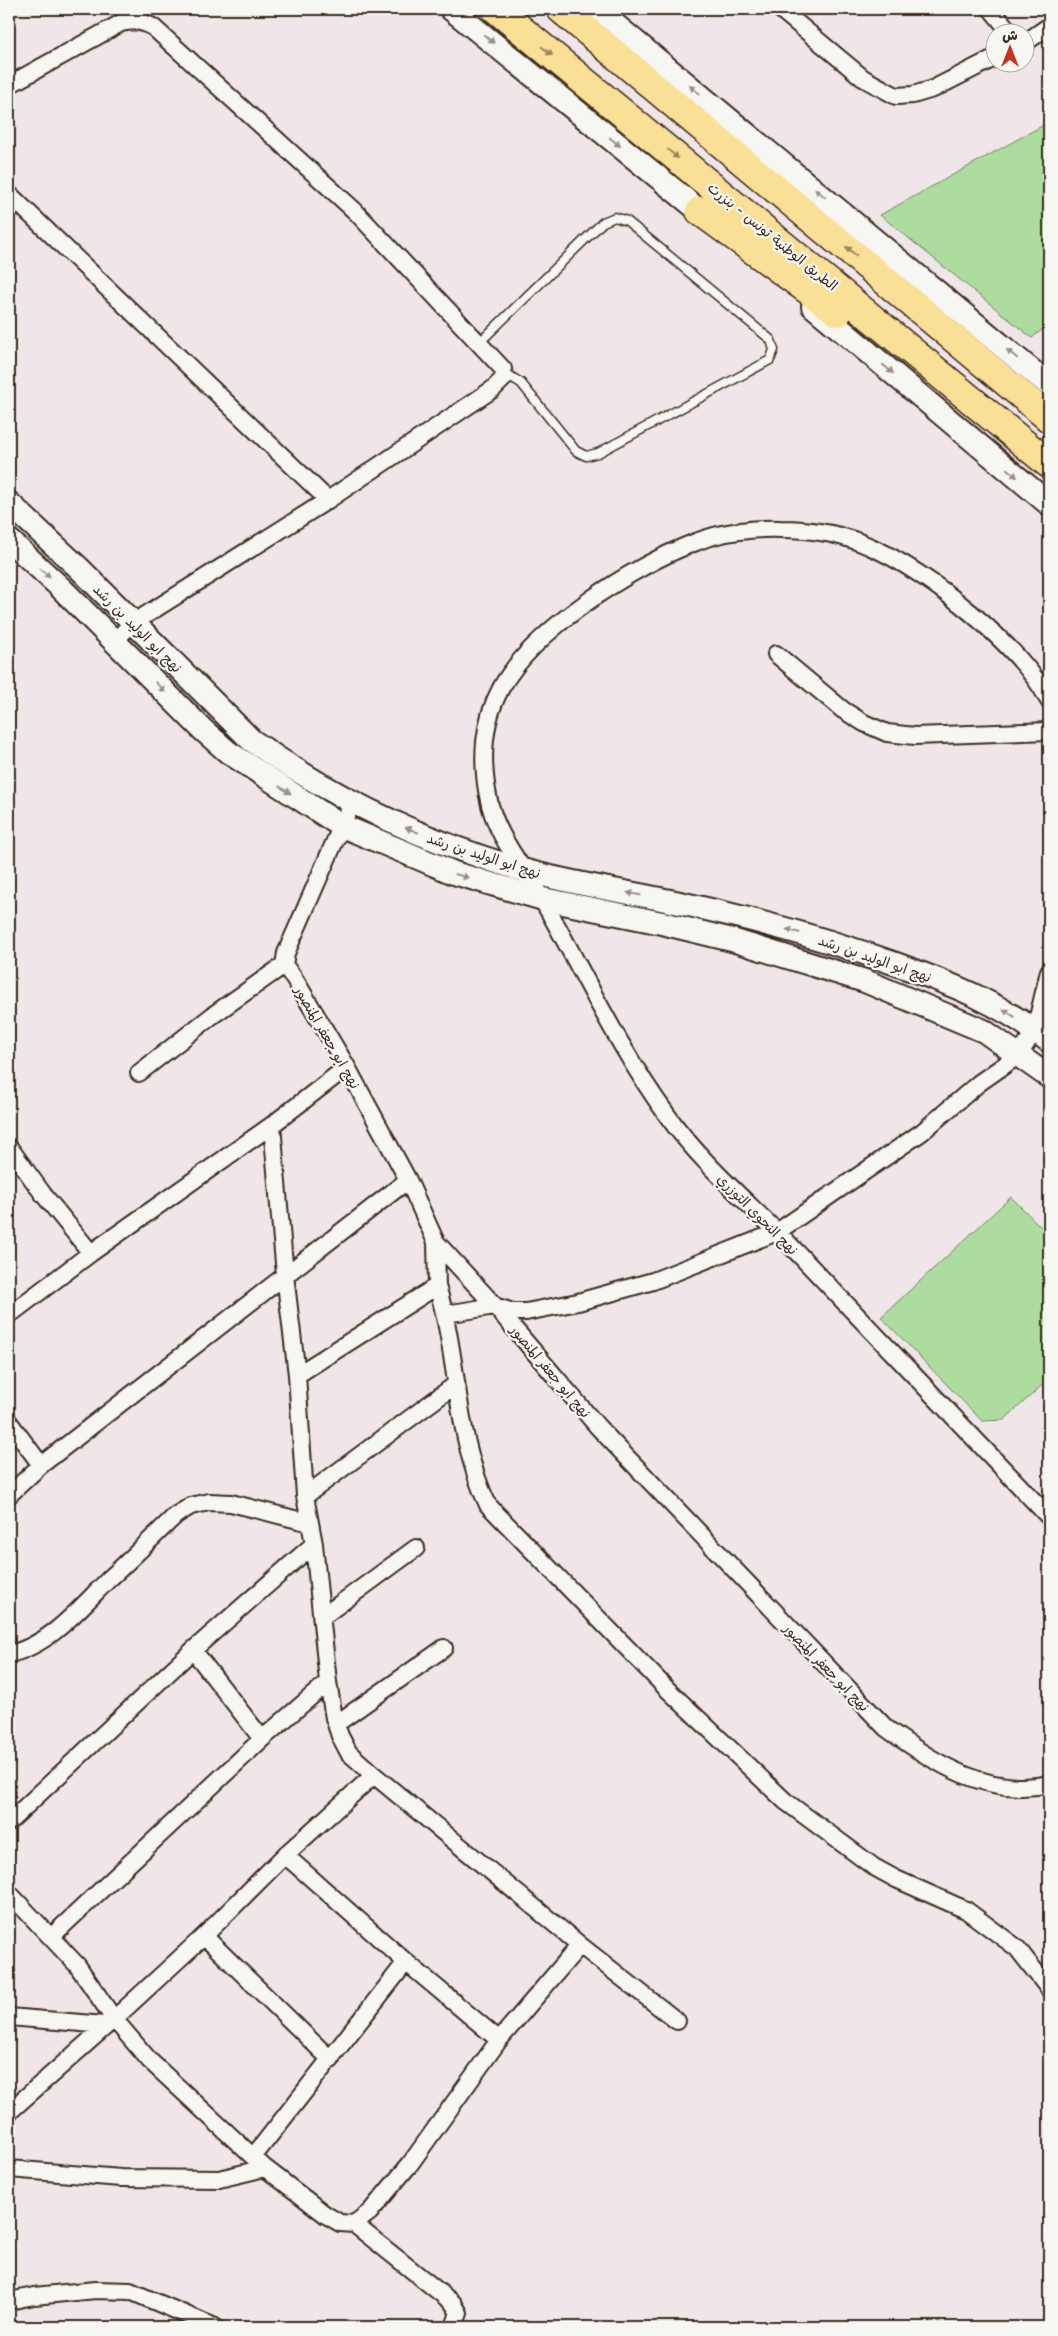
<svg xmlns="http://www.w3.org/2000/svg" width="1058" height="2336" font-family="'Playpen Sans','Playpen Sans Arabic',sans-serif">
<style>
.green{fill:#acdd9e;stroke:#74845e}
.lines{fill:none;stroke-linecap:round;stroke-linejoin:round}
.lane-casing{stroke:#3b2a1e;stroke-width:11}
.street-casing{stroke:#3b2a1e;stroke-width:20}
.secondary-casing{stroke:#3b2a1e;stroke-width:26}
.highway-casing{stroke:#3b2a1e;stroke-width:31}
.lane{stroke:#f6f6f2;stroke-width:8}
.street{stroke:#f6f6f2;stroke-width:16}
.secondary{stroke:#f6f6f2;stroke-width:22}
.highway{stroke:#fadf96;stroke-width:28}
.oneway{fill:#989088}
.oneway2{fill:#9a845a}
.labels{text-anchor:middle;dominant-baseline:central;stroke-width:4.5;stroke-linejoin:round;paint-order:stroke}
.street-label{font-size:14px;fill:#3b2a1e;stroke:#f6f6f2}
</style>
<rect width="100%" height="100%" fill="#f0e6ea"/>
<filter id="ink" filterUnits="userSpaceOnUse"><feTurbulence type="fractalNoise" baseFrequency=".02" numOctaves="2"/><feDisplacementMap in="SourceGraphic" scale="10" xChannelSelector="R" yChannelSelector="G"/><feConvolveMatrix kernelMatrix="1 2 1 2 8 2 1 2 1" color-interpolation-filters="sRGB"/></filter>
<g filter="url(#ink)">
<path class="green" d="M 1049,122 L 1049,324 L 1032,338 L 880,215 Z
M 1011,1197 L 1049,1235 L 1049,1379 L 1004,1420 L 982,1421 L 881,1317 Z"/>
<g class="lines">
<defs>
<path id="lane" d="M 479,343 L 603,222 L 615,217 L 627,221 L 771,340 L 774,350 L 770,360 L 598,453 L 586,456 L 576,451 L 521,383 L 505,373"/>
<path id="street" d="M 780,9 L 863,78 L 896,96 L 913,95 L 933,89 L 996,57
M 991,9 L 1010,32
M 1026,42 L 1049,26
M 9,85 L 121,23 C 134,20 142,21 153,27 L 355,211 L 503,369 L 504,378 L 493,389 L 328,500 L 133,623 L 115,640
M 9,194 L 328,500
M 776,654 L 843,710 L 864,723 L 887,733 L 915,736 L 1049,731
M 1049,701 C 1022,647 927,571 871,547 C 843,534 811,529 780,529 C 753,528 720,532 696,542 C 634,565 533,630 501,688 C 483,721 481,760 488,796 C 495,836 524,867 543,901 C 584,973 618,1048 667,1115 C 702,1164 748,1202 790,1245 C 876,1336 963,1426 1049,1517
M 352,802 L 286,953 L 284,965 L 294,978 L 347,1067 L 408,1180 L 436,1242 L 495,1306 L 598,1427 L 886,1728 C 932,1762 989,1798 1049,1784
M 139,1073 L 213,1015 L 284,965
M 9,1147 L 43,1194 L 91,1253
M 437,1286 C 459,1358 455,1437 488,1505 L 666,1688 L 785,1801 L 874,1867 L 896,1879 L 966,1910 L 1017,1948 L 1049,1989
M 446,1314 L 495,1306 L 513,1312 L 526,1312 L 578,1302 L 653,1281 L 777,1232 L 922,1132 L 979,1083 L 1019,1055 L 1035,1030 L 1049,971
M 9,1315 L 91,1253 L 272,1125 L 347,1067
M 297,1375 L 437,1286 L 436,1242
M 9,1422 L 41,1465
M 9,1495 L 41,1465 L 408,1180
M 305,1496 L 455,1385
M 322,1617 L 416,1548
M 193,1650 L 262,1739
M 9,1654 C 49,1646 81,1607 109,1579 C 132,1558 154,1536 176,1515 L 191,1506 L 209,1502 L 231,1503 L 310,1523
M 336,1724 L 444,1648
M 9,1822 L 193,1650 L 314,1544
M 9,1893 L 77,1965 L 114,2019 L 150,2061 L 265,2168 L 326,2215 L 340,2223 L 354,2224 L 370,2212 L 410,2164 L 499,2040 L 580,1945 L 374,1775 L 349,1753 L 340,1736 L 334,1718 L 328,1682 L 314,1544 L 305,1496 L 297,1375 L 285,1275 L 272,1125
M 52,1936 L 262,1739 L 328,1682
M 204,1936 L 331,2060
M 580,1945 L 677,2021
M 406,1962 L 499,2040
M 9,2017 L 105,2025
M 9,2112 L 114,2019 L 204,1936 L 285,1855 L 374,1775
M 253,2157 L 406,1962 L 285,1855
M 9,2169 L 121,2178 L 219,2179 L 265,2168
M 354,2224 L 453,2303 L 459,2313 L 454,2327
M 9,2301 L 34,2296 L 96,2290 L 130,2291 L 215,2327"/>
<path id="secondary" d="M 451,9 L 712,221
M 596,9 L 1049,385
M 813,306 L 1049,504
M 9,503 L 80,569 L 251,740 C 333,798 426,842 523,870 C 573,884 624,891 675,902 C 750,918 824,938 896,964 C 954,985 1000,1003 1049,1041
M 9,540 L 61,588 L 203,730 L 228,752 L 340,825 L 454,873 L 543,899 L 662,923 L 732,940 L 865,981 L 984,1031 L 1049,1077"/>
<path id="highway" d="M 496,9 L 1049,464
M 561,9 L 1049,418
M 700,211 L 838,312"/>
</defs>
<use href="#lane" class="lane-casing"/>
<use href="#street" class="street-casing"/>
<use href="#secondary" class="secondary-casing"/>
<use href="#highway" class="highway-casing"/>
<use href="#lane" class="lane"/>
<use href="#street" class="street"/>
<use href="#secondary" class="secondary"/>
<use href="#highway" class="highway"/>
</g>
<defs><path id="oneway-solid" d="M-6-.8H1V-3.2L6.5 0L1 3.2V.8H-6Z" transform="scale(1.25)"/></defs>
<g class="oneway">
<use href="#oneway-solid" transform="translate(489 39) rotate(39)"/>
<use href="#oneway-solid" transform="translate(695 90) rotate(-140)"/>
<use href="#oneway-solid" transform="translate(615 142) rotate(39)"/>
<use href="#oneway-solid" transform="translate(820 193) rotate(-140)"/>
<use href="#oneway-solid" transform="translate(1012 354) rotate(-140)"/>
<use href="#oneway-solid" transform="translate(888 369) rotate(40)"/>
<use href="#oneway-solid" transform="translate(1012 473) rotate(40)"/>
<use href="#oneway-solid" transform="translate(45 573) rotate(42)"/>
<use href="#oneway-solid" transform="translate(160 687) rotate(46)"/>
<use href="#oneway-solid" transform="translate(285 790) rotate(32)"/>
<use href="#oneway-solid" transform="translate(412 830) rotate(-158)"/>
<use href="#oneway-solid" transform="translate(462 876) rotate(16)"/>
<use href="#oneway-solid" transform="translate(634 894) rotate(-169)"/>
<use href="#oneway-solid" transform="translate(793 931) rotate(-165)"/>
<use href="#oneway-solid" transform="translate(1009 1013) rotate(-146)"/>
</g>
<g class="oneway2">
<use href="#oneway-solid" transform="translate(547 51) rotate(39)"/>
<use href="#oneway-solid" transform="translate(673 154) rotate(39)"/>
<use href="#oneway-solid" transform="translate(851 251) rotate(-140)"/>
</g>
</g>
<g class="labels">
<g class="street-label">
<text transform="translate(773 236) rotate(39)">الطريق الوطنية تونس - بنزرت</text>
<text transform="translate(138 628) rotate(45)">نهج ابو الوليد بن رشد</text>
<text transform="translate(484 855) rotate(18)">نهج ابو الوليد بن رشد</text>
<text transform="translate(875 958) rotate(19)">نهج ابو الوليد بن رشد</text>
<text transform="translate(328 1037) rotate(60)">نهج ابو جعفر المنصور</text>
<text transform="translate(758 1214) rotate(45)">نهج النحوي التوزري</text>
<text transform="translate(551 1371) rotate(50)">نهج ابو جعفر المنصور</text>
<text transform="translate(827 1667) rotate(46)">نهج ابو جعفر المنصور</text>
</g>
</g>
<rect width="1058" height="2336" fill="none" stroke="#f6f6f2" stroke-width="30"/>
<rect x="15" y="15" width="1028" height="2306" fill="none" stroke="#3b2a1e" stroke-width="2" filter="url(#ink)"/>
<g transform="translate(1010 48)"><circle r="24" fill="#f6f6f2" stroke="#aba49d"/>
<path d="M0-4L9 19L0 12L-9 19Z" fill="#c8321e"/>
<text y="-8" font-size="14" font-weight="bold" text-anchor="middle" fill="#3b2a1e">ش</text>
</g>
</svg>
